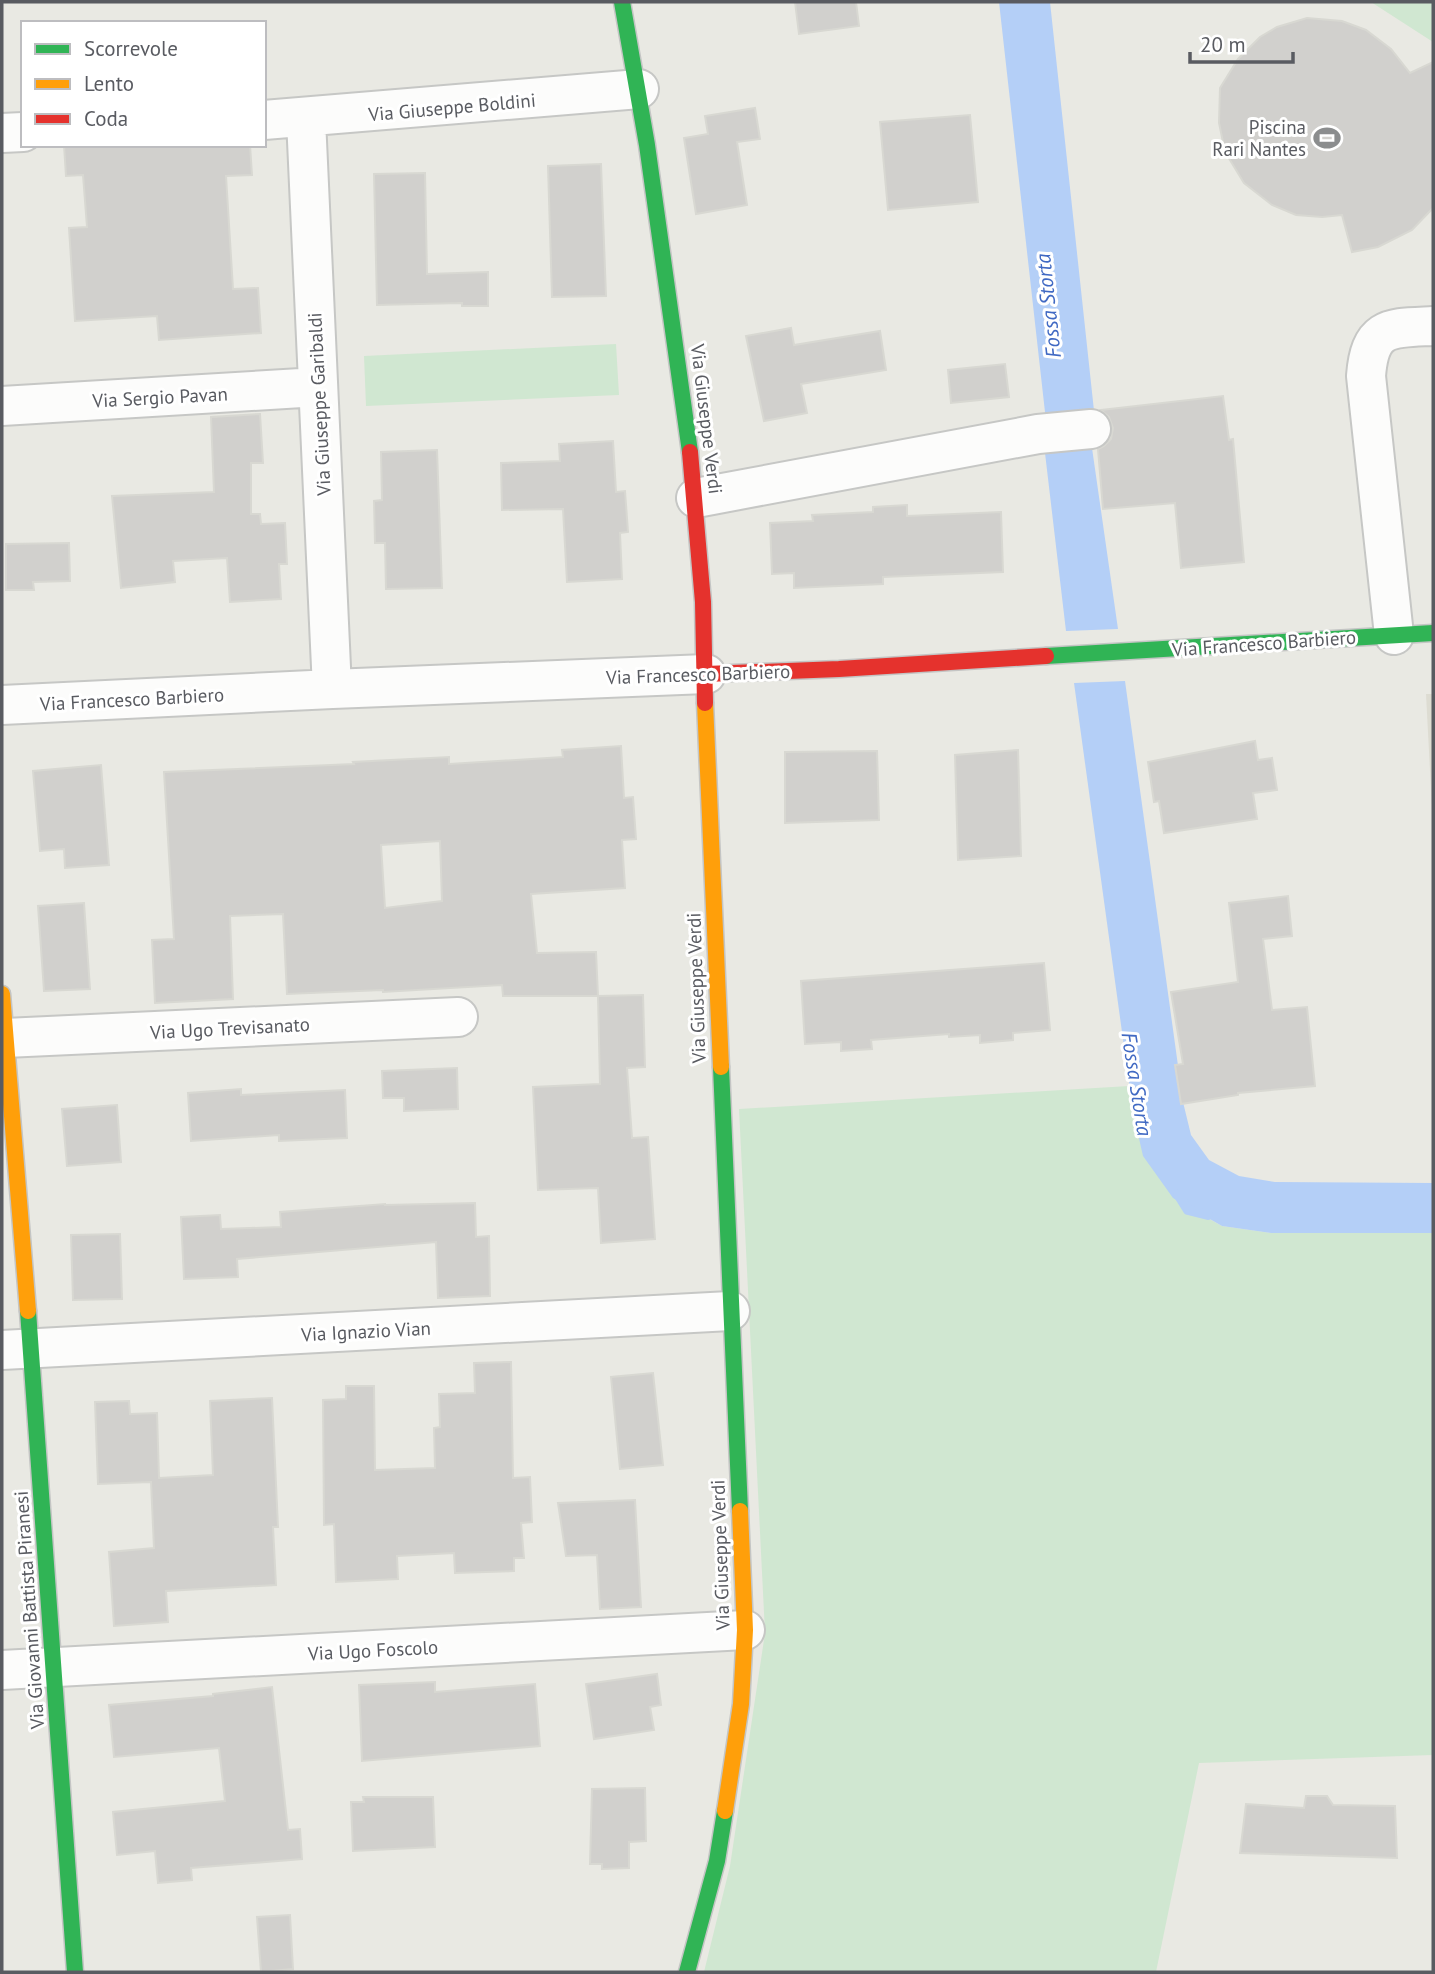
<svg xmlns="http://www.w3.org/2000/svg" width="1435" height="1974" font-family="'PT Sans',sans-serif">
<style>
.education{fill:#dddcd2}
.green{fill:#d0e7d1}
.water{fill:#b4cff7}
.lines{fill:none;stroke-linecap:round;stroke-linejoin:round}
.stream{stroke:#b4cff7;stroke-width:10}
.building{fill:#d1d0cd;stroke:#d8d8d2;stroke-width:2;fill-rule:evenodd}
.street-casing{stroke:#c6c7c5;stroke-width:42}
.fast-casing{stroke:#c4c5c4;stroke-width:19}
.slow-casing{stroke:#c4c5c4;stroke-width:19}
.jam-casing{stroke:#c4c5c4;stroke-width:19}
.street{stroke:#fcfcfb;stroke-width:38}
.fast{stroke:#30b455;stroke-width:16}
.slow{stroke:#ff9f0a;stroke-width:16}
.jam{stroke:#e5322d;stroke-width:16}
.labels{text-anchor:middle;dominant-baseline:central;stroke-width:6;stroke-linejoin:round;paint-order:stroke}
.street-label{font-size:19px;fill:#595b61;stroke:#fff}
.poi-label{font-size:19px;fill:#595b61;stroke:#fff;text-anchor:end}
.water-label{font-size:21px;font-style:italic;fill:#4069c3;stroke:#fff}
</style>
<rect width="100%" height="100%" fill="#e9e9e3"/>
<path class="education" d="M 1426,694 L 1433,694 L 1433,828 Z"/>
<path class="green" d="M 1371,2 L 1433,2 L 1433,42 Z
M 616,344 L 619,395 L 366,406 L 364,356 Z
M 1129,1086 L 1133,1112 L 1177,1201 L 1222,1226 L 1271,1233 L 1433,1233 L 1433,1755 L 1199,1763 L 1156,1972 L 704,1972 L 730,1866 L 765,1633 L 739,1109 Z"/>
<path class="water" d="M 999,2 L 1050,2 L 1095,420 L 1092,448 L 1118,629 L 1066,631 L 1045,453 L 1046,421 Z
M 1125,681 L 1183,1102 L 1191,1135 L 1209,1160 L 1239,1176 L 1275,1182 L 1433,1183 L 1433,1233 L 1271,1233 L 1222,1226 L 1173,1198 L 1143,1156 L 1133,1112 L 1074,683 Z"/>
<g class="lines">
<path class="stream" d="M 1178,1194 L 1188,1210 L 1208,1215"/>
</g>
<path class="building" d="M 795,2 L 856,2 L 859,26 L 799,34 Z
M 1307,18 L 1342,21 L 1366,30 L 1391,49 L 1410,73 L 1433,62 L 1433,208 L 1412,230 L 1378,247 L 1352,252 L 1342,215 L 1322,217 L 1296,215 L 1272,205 L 1244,183 L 1225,152 L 1219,123 L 1220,88 L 1238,59 L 1260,37 L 1277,27 Z
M 755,108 L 760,139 L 737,142 L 747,205 L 696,214 L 684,138 L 708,134 L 705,116 Z
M 970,115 L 978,202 L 888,210 L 880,122 Z
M 64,145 L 250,145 L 252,175 L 226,176 L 233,289 L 258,288 L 261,333 L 159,340 L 157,316 L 75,321 L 69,228 L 87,227 L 83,175 L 66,176 Z
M 601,164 L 606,296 L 552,297 L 548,166 Z
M 425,173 L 427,274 L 488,272 L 488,306 L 462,306 L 462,303 L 377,305 L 374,174 Z
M 791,328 L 794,345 L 880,331 L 886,370 L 801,384 L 807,413 L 764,421 L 746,336 Z
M 1005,364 L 1009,397 L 951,403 L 948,370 Z
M 1223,396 L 1229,440 L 1233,439 L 1244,562 L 1181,568 L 1175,503 L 1103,509 L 1098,449 L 1104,446 L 1111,439 L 1113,428 L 1109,417 L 1101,410 Z
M 260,414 L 263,463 L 251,463 L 251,514 L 260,514 L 261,524 L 285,523 L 287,564 L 279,564 L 281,599 L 230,602 L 227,558 L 173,561 L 175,582 L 121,588 L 112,496 L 214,492 L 211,417 Z
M 613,441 L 616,492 L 625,491 L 628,532 L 620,533 L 622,579 L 567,582 L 563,509 L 502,510 L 501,463 L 560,461 L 559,444 Z
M 437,450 L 442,588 L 386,589 L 385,543 L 375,543 L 374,501 L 382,500 L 381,452 Z
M 907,505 L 907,516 L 1001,512 L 1003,572 L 883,577 L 883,584 L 794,588 L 794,573 L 772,574 L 770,523 L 813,521 L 812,515 L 873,512 L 873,507 Z
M 69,543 L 70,581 L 33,582 L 34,590 L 6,590 L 6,544 Z
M 1255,741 L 1258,760 L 1272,758 L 1277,790 L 1253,793 L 1257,819 L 1164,833 L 1159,801 L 1154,802 L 1148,762 Z
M 621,746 L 624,798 L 633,797 L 636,839 L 622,840 L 625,888 L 531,894 L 537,953 L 596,952 L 598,996 L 503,996 L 502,985 L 383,992 L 383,990 L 287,994 L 283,914 L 230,916 L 233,999 L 155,1003 L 152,940 L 174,939 L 164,772 L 354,764 L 353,762 L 449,757 L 449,764 L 563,757 L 562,750 ZM 440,841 L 442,901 L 385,908 L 381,845 Z
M 1018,750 L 1021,856 L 958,860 L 955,755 Z
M 877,751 L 879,820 L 785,823 L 785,752 Z
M 101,765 L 109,865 L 65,868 L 64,849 L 40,851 L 33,771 Z
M 1288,896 L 1292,936 L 1263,939 L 1272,1010 L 1307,1007 L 1315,1086 L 1238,1093 L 1238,1095 L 1181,1104 L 1175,1065 L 1183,1064 L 1171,992 L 1238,982 L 1229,903 Z
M 84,903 L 90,989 L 44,991 L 38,906 Z
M 1044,963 L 1050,1030 L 1013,1033 L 1013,1040 L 980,1043 L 980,1035 L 949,1037 L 949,1034 L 871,1040 L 872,1049 L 841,1051 L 841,1042 L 805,1044 L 801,981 Z
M 643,995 L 645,1067 L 627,1068 L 632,1138 L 648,1137 L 655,1239 L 601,1243 L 598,1188 L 538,1190 L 533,1087 L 600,1084 L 598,996 Z
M 457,1068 L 458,1109 L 404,1111 L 404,1098 L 383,1098 L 382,1071 Z
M 241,1089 L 241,1095 L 345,1090 L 347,1138 L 279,1141 L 279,1135 L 191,1141 L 188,1093 Z
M 117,1105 L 121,1162 L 67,1166 L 62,1109 Z
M 475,1203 L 476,1237 L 489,1236 L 490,1296 L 438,1298 L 436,1242 L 237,1259 L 238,1277 L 184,1279 L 181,1217 L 220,1215 L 221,1229 L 281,1227 L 280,1212 L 385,1204 L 385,1205 Z
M 120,1234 L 122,1299 L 73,1300 L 71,1235 Z
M 511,1362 L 513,1478 L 530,1477 L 532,1522 L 521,1523 L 524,1558 L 514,1558 L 514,1571 L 455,1573 L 454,1553 L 397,1556 L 398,1579 L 336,1582 L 334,1524 L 324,1525 L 323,1400 L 346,1399 L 346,1386 L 374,1386 L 375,1470 L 435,1468 L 434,1428 L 440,1427 L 439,1394 L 475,1393 L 474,1363 Z
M 653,1373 L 663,1465 L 620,1469 L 611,1377 Z
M 272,1398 L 278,1527 L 273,1527 L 276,1585 L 166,1591 L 168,1622 L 114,1626 L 109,1552 L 154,1548 L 151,1482 L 98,1484 L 95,1402 L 129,1401 L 130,1414 L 157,1413 L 159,1478 L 213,1475 L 210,1401 Z
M 635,1500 L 641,1607 L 600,1609 L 597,1555 L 566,1556 L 558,1503 Z
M 657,1674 L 661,1705 L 650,1707 L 654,1730 L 594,1739 L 586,1684 Z
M 435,1682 L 435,1692 L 535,1684 L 540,1746 L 362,1761 L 359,1685 Z
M 272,1687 L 288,1830 L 300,1829 L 302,1859 L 191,1868 L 192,1880 L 158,1883 L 155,1851 L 117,1855 L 113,1812 L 225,1801 L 219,1748 L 114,1757 L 109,1705 L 213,1696 L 213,1694 Z
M 645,1788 L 646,1841 L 629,1842 L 629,1868 L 602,1869 L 602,1864 L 590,1864 L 592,1789 Z
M 1306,1796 L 1327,1796 L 1333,1805 L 1395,1806 L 1397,1858 L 1240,1853 L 1246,1804 L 1304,1808 Z
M 363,1797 L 433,1797 L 435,1847 L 353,1851 L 351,1802 L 364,1802 Z
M 290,1915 L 293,1969 L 261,1972 L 257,1917 Z"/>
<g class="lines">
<defs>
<path id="street" d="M 306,119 L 332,689
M 264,120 L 639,89
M 2,133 L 23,132
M 2,406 L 318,387
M 696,498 L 1038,434 L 1091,429
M 1394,635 L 1366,376 C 1370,325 1390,328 1433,326
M 2,705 L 332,689 L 706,674
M 5,1038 L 458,1017
M 2,1350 L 730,1311
M 2,1670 L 745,1630"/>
<path id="fast" d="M 622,2 L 647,145 L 690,452
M 1046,656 L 1433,633
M 721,1067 L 740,1511
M 28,1311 L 75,1972
M 687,1972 L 717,1861 L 725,1811"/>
<path id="slow" d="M 705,703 L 721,1067
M 2,994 L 28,1311
M 725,1811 L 741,1704 L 745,1630 L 740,1511"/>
<path id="jam" d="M 690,452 L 703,602 L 705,703
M 706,674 L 839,669 L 1046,656"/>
</defs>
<use href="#street" class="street-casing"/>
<use href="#fast" class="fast-casing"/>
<use href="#slow" class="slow-casing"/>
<use href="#jam" class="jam-casing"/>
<use href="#street" class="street"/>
<use href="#fast" class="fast"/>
<use href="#slow" class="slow"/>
<use href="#jam" class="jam"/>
</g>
<defs>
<symbol id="stadium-bare" viewBox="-9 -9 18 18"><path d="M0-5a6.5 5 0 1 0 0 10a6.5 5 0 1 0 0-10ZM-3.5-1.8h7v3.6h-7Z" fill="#8b8d8e" stroke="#fff" stroke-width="2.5" paint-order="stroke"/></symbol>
</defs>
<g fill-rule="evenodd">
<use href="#stadium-bare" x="1308" y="119" width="38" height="38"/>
</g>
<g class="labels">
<g class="street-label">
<text transform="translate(452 107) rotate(-5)">Via Giuseppe Boldini</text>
<text transform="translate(160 397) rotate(-3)">Via Sergio Pavan</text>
<text transform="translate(319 404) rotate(-93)">Via Giuseppe Garibaldi</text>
<text transform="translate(707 419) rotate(83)">Via Giuseppe Verdi</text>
<text transform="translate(1264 643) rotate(-4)">Via Francesco Barbiero</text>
<text transform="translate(698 674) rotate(-2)">Via Francesco Barbiero</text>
<text transform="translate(132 699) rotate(-3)">Via Francesco Barbiero</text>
<text transform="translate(696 988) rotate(-92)">Via Giuseppe Verdi</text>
<text transform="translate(230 1028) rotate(-3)">Via Ugo Trevisanato</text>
<text transform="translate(366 1331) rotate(-3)">Via Ignazio Vian</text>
<text transform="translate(720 1555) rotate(-92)">Via Giuseppe Verdi</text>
<text transform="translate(29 1610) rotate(-94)">Via Giovanni Battista Piranesi</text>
<text transform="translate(373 1650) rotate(-3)">Via Ugo Foscolo</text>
</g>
<g class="poi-label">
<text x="1306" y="127">Piscina<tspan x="1306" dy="22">Rari Nantes</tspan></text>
</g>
<g class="water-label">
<text transform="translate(1048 306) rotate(-96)">Fossa Storta</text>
<text transform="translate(1137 1084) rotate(81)">Fossa Storta</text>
</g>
</g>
<rect width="1435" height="1974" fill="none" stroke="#595b61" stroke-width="7"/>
<rect x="21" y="21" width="245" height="126" fill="#ffffff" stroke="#bdbdc0" stroke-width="2"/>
<rect x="35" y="44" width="35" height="10" fill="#30b455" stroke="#bdbdc0" stroke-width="2"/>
<text x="84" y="56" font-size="21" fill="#595b61">Scorrevole</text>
<rect x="35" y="79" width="35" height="10" fill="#ff9f0a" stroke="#bdbdc0" stroke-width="2"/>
<text x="84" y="91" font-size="21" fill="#595b61">Lento</text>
<rect x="35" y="114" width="35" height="10" fill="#e5322d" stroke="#bdbdc0" stroke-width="2"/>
<text x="84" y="126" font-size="21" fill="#595b61">Coda</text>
<path d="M1190 52v10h103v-10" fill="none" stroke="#595b61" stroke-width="3.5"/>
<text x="1200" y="52" font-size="21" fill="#595b61" stroke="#ffffff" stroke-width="5" paint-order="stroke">20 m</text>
</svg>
